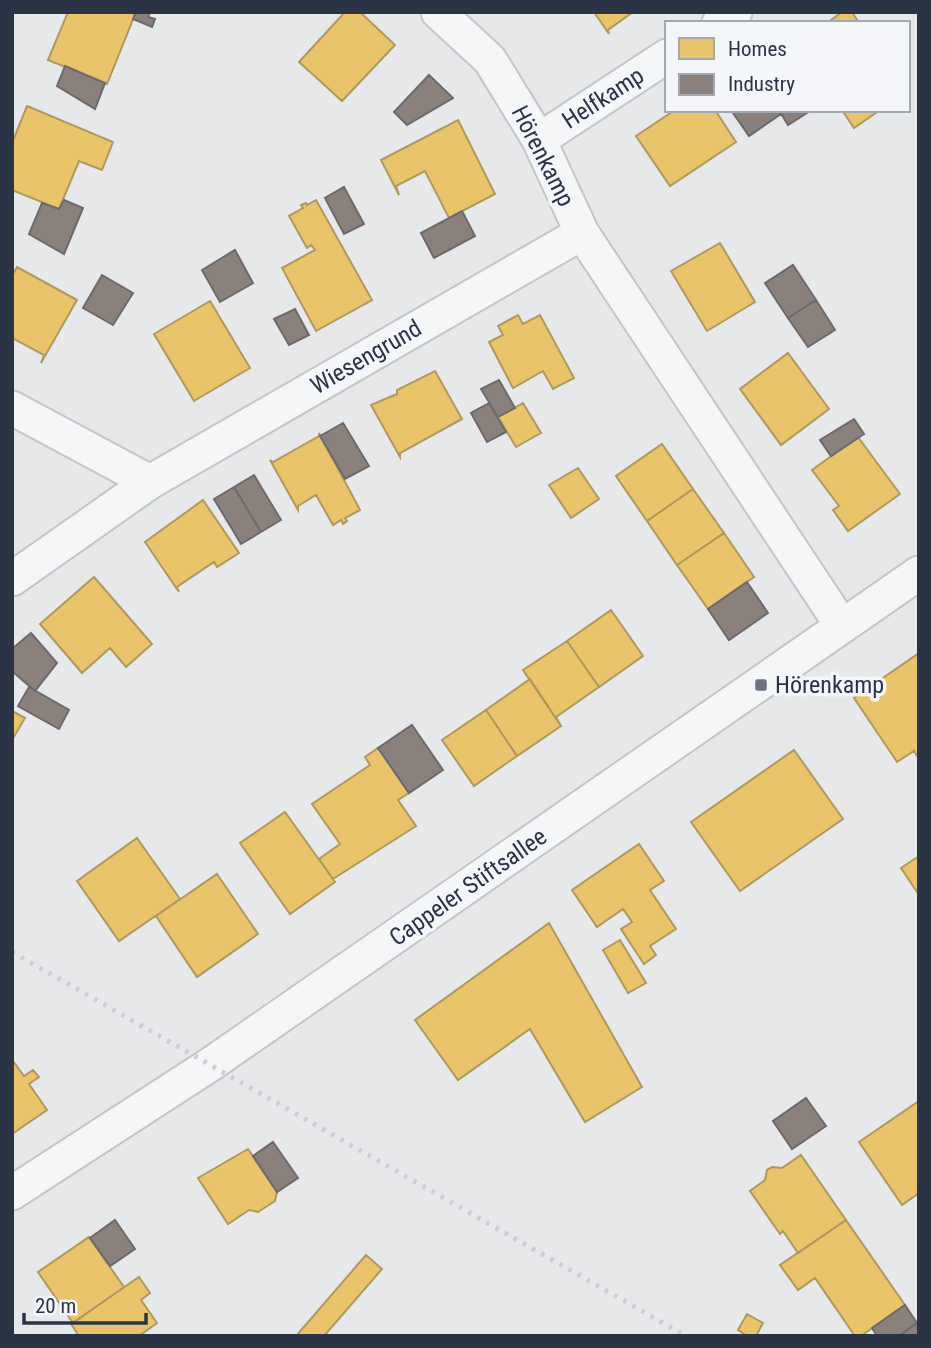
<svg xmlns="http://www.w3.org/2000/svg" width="931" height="1348" font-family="'Roboto Condensed',sans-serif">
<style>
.homes{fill:#e9c46a;stroke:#b0995f;stroke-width:2}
.industry{fill:#8a817c;stroke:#6e6a6c;stroke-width:2}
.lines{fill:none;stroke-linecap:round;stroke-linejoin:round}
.minor-casing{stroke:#c4c6c8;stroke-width:37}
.minor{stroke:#f5f6f7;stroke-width:33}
.rail{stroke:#cecfd2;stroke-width:5;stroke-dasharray:3.5 7;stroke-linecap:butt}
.poi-dot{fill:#6c737f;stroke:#f4f6f9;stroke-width:2.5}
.labels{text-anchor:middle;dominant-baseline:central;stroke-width:7;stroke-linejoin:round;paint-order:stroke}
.street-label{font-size:24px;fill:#2b3445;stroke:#f4f6f9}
.poi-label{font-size:24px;fill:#2b3445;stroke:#f4f6f9;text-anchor:start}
</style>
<rect width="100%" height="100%" fill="#e6e8ea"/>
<path class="homes" d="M 68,12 L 136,12 L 107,84 L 48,60 Z
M 345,12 L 360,12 L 395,45 L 342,101 L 299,62 Z
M 594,12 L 633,12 L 608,30 L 609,34 Z
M 842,12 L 852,12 L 859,23 L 833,23 L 831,20 Z
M 27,106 L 113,142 L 102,170 L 79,161 L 59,209 L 12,190 L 12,143 Z
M 675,110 L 715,110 L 736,142 L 670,186 L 636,136 Z
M 842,110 L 880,110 L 854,128 Z
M 458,120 L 495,194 L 449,218 L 425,171 L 396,186 L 399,195 L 381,160 Z
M 316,200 L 372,300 L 316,331 L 282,268 L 315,250 L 311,245 L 307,248 L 289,216 L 303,208 L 301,205 L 306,203 L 307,205 Z
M 720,243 L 755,302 L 707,331 L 671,271 Z
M 17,267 L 77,300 L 41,363 L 44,355 L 12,338 L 12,276 Z
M 210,301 L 250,368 L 194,401 L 154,334 Z
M 518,315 L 523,324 L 540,315 L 574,378 L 553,389 L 543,371 L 513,388 L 489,342 L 503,335 L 498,326 Z
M 788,353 L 829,409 L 781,445 L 740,389 Z
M 435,371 L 462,419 L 400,453 L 400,457 L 371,405 L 397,394 L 397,390 Z
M 523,403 L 541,433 L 516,447 L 498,417 Z
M 319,433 L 360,510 L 345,518 L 347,521 L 343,524 L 341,520 L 333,525 L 316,495 L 298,506 L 298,510 L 270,460 L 273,462 L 319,436 Z
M 858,437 L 900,494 L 848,531 L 833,510 L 839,506 L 812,470 Z
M 662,444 L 693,489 L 647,521 L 616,476 Z
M 578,468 L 599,499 L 571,518 L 549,485 Z
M 693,489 L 724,533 L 677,565 L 647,521 Z
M 203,500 L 239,553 L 217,567 L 214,562 L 177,587 L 179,592 L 145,542 Z
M 724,533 L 754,577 L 708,609 L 677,565 Z
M 94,577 L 152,644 L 126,667 L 110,648 L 82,673 L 40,624 Z
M 611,610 L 643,656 L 599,687 L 567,641 Z
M 567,641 L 599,687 L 556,717 L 561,726 L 523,670 Z
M 919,653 L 919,759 L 914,751 L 897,762 L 854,698 Z
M 530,679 L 561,726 L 517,756 L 486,710 Z
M 486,710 L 517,756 L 474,786 L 442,740 Z
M 12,711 L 25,718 L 12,740 Z
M 378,748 L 409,793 L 398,800 L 416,826 L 333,879 L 319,859 L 340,844 L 312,804 L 370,765 L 365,757 Z
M 794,750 L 843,819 L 740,891 L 691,822 Z
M 285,812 L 335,882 L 290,914 L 240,843 Z
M 137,838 L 180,899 L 119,941 L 77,881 Z
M 639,844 L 664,881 L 650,890 L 676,929 L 650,946 L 656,955 L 644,964 L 621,929 L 632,922 L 623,909 L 597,927 L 572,890 Z
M 919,856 L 919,895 L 901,868 Z
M 217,874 L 258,934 L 197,977 L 156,916 Z
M 549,923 L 642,1087 L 585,1122 L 530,1029 L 458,1080 L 415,1020 Z
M 620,940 L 646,983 L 628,993 L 603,950 Z
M 13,1061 L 24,1076 L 33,1070 L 39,1077 L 29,1084 L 47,1110 L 12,1134 Z
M 919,1101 L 919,1193 L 902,1205 L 859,1142 Z
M 248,1149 L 277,1192 L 275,1201 L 258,1212 L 249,1210 L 228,1224 L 198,1178 Z
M 801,1155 L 846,1220 L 798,1253 L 783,1231 L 780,1234 L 750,1191 L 765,1180 L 767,1170 L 772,1167 L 782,1168 Z
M 846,1220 L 905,1305 L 861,1336 L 855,1336 L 815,1278 L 798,1290 L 780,1265 Z
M 89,1237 L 124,1287 L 73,1323 L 38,1272 Z
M 366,1255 L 382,1269 L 324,1336 L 296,1336 Z
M 139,1277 L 150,1293 L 141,1300 L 157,1323 L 139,1336 L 79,1336 L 71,1324 Z
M 747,1314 L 763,1323 L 756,1336 L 747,1336 L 738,1330 Z"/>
<path class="industry" d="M 136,12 L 150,12 L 148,17 L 155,19 L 152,27 L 133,19 Z
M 65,66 L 105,83 L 95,109 L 57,86 Z
M 429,75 L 453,98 L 407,125 L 394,112 Z
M 731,110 L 779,110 L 781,114 L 749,136 Z
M 779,110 L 810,110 L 810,111 L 788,125 Z
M 344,187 L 364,224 L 344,234 L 325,198 Z
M 64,200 L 83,208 L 64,254 L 29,234 L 42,203 L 59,209 Z
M 462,211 L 475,236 L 434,258 L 421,233 Z
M 235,250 L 253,283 L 220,302 L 202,270 Z
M 793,265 L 816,300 L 788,318 L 765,283 Z
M 102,275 L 133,293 L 113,325 L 83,308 Z
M 816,300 L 835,330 L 808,347 L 788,318 Z
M 295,309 L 309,335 L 289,345 L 274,319 Z
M 499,380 L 515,408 L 498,417 L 481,389 Z
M 489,403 L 506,432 L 487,442 L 471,413 Z
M 854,419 L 864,434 L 831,456 L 820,440 Z
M 343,423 L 369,466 L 345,479 L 320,436 Z
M 254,475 L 281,520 L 261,532 L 234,487 Z
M 234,487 L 261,532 L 241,544 L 214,499 Z
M 747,582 L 768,613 L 729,640 L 708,609 Z
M 31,633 L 57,663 L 35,691 L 12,671 L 12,649 Z
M 29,687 L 69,710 L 59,729 L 18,706 Z
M 412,725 L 443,770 L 409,793 L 378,748 Z
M 806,1098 L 826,1126 L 792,1149 L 773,1121 Z
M 273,1142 L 298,1178 L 277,1192 L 253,1156 Z
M 115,1220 L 135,1249 L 110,1266 L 90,1238 Z
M 905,1305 L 917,1323 L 899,1336 L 877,1336 L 872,1328 Z
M 917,1323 L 919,1336 L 899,1336 Z"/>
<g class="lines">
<defs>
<path id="minor" d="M 438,12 L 490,60 L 539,140 L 582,233 L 842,626
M 719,23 L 735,12
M 539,140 L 667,56
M 12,408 L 150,482
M 12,579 L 150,482 L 582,233
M 12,1193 L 211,1064 L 919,573"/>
</defs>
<use href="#minor" class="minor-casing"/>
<use href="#minor" class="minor"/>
<path class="rail" d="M 12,952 L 686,1336"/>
</g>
<rect class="poi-dot" x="754" y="678" width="14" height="14" rx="3.5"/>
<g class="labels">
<g class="street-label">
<text transform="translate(603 98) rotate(-33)">Helfkamp</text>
<text transform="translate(543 156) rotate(63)">Hörenkamp</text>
<text transform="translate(366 357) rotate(-30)">Wiesengrund</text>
<text transform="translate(468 887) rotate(-35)">Cappeler Stiftsallee</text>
</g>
<g class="poi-label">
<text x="775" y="685">Hörenkamp</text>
</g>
</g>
<rect width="931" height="1348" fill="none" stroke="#2b3445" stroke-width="28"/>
<rect x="665" y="21" width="245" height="91" fill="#f4f6f9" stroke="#a4a8b1" stroke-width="2"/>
<rect x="679" y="38" width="35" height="21" fill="#e9c46a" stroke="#a4a8b1" stroke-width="2"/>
<text x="728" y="56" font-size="21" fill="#2b3445">Homes</text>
<rect x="679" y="74" width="35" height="21" fill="#8a817c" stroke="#a4a8b1" stroke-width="2"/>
<text x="728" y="91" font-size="21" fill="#2b3445">Industry</text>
<path d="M24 1313v10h122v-10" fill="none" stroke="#2b3445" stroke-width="3.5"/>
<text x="35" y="1313" font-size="21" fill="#2b3445" stroke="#f4f6f9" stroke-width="5" paint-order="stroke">20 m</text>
</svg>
